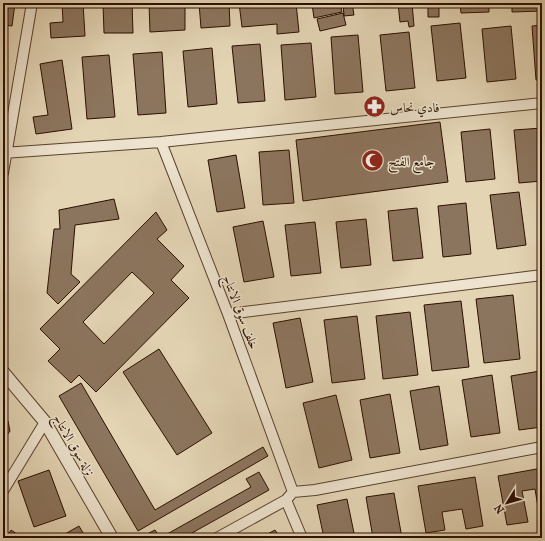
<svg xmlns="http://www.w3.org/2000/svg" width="545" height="541" font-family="'IM FELL French Canon',Amiri,serif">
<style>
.building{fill:#8c755e;stroke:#2d0f00;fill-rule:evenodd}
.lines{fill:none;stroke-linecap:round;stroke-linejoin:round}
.minor-casing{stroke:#5a402d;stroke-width:12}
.tertiary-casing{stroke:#5a402d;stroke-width:14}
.minor{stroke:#ede3ce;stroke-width:10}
.tertiary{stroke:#ede3ce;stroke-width:12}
.labels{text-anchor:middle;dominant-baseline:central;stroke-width:3;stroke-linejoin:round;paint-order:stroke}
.poi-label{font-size:13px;fill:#2d0f00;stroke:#ede3ce;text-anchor:start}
.street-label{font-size:13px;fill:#2d0f00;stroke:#ede3ce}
</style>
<rect width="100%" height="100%" fill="#e3d4b4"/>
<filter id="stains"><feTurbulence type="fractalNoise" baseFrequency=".005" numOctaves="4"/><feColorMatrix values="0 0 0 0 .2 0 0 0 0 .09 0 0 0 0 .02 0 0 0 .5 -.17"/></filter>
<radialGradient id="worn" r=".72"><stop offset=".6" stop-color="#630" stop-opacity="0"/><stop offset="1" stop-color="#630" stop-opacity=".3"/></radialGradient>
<path class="building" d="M 3,3 L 15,3 L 12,26 L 4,25 Z
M 62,3 L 83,3 L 85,36 L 51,38 L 50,23 L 63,22 Z
M 103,3 L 132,3 L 133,33 L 104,33 Z
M 149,3 L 185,3 L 185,30 L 150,32 Z
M 199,3 L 229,3 L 230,26 L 201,28 Z
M 239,3 L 296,3 L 299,32 L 277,34 L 277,24 L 242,27 Z
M 319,3 L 340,3 L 342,12 L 314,18 L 312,4 Z
M 343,3 L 352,3 L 354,15 L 344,16 Z
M 398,3 L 412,3 L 414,26 L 409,27 L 408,21 L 400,22 Z
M 428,3 L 439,3 L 439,17 L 428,17 Z
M 460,3 L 489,3 L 489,12 L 461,13 Z
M 512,3 L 542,3 L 542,11 L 512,12 Z
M 343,13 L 346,25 L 320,31 L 317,19 Z
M 460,23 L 466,78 L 437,81 L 431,26 Z
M 542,25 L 542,80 L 536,80 L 532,26 Z
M 511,26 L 516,79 L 487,82 L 482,29 Z
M 409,32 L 415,88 L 386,91 L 380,35 Z
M 358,35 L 363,92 L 335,94 L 331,37 Z
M 311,43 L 316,97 L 285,100 L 281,45 Z
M 260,44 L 265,101 L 238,103 L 232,46 Z
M 3,45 L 6,46 L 3,68 Z
M 212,48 L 217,104 L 188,107 L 183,51 Z
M 162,52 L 166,113 L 138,115 L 133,54 Z
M 109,55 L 115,117 L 87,119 L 82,57 Z
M 62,60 L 72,129 L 36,134 L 33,117 L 48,115 L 40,64 Z
M 440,122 L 448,182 L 303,201 L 296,140 Z
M 542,128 L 542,181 L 519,183 L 514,130 Z
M 490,129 L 495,179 L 466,182 L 461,132 Z
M 289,150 L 294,203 L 263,205 L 259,152 Z
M 236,155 L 245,208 L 217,212 L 208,160 Z
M 519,192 L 526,245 L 497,249 L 490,195 Z
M 114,199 L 119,219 L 75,225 L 71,274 L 80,282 L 58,304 L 47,293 L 54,229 L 60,229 L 59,210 Z
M 466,203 L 471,254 L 443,257 L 438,206 Z
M 417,208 L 423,258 L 393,261 L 388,211 Z
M 156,212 L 167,230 L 157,239 L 184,266 L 171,280 L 189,298 L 96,392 L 79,375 L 71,383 L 48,361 L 60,349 L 40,329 ZM 132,272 L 154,293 L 104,344 L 83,322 Z
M 366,219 L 371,265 L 341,268 L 336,222 Z
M 263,221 L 274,277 L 244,282 L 233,227 Z
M 315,222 L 321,273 L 291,276 L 285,225 Z
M 513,295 L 520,359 L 484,363 L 476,299 Z
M 461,301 L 469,367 L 432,371 L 424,305 Z
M 410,312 L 418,375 L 383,379 L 376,316 Z
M 357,316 L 365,379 L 332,383 L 324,320 Z
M 300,318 L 313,382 L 286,388 L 273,323 Z
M 159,349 L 212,433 L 177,455 L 123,372 Z
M 540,371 L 542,384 L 542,427 L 519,430 L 511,376 Z
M 492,375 L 500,433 L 471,437 L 462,380 Z
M 81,383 L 155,510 L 263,447 L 268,456 L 138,531 L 59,396 Z
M 439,386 L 448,445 L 420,450 L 410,391 Z
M 390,394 L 400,453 L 370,458 L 360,400 Z
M 336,395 L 352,460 L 319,468 L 303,403 Z
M 3,418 L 8,421 L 10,431 L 3,440 Z
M 542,468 L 542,518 L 540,519 L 535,489 L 522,491 L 528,522 L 507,525 L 498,476 Z
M 49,470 L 66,516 L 34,527 L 18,481 Z
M 259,472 L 269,490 L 183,538 L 150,538 L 147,534 L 155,530 L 160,538 L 251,487 L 246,479 Z
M 475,477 L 483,526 L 466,529 L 462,509 L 442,512 L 445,530 L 426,533 L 418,486 Z
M 394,493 L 402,538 L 373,538 L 366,497 Z
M 347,499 L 355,538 L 324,538 L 317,505 Z
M 79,526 L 86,538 L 58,538 Z
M 11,530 L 23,538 L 6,538 Z
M 275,530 L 280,538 L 260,538 Z
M 542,532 L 542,538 L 514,538 Z
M 488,534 L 489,538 L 469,538 Z"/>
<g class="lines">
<defs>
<path id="minor" d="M 161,142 L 228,314 L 293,492
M 3,153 L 161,142 L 542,103
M 3,173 L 32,3
M 228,314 L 542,275
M 3,491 L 45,422
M 286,500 L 302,538
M 217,538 L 286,500 L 293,492 L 315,490 L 542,447"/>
<path id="tertiary" d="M 3,372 L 45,422 L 112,538"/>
</defs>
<use href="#minor" class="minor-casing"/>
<use href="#tertiary" class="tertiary-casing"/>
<use href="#minor" class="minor"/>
<use href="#tertiary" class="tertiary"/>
</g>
<defs>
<symbol id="pharmacy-disc" viewBox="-11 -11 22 22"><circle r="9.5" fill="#8f2418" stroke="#ede3ce"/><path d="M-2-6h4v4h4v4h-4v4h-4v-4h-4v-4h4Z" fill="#fff"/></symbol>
<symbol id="mosque-disc" viewBox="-11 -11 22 22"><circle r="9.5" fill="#8f2418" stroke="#ede3ce"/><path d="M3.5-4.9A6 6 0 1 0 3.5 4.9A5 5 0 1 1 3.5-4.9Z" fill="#fff"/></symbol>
</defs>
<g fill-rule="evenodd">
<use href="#pharmacy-disc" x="362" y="94" width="25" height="25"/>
<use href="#mosque-disc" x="360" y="148" width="25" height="25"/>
</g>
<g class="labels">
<g class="poi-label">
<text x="390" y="107">فادي نحاس</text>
<text x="388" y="161">جامع الفتح</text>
</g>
<g class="street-label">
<text transform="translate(241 312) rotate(69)">خلف سوق الانتاج</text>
<text transform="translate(74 445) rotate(60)">نزلة سوق الانتاج</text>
</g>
</g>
<rect width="545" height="541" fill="none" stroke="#e3d4b4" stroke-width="16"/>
<rect x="4" y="4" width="537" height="533" fill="none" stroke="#2d0f00" stroke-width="2"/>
<rect x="8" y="8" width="529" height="525" fill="none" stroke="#2d0f00"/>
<g transform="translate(507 503) rotate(233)" stroke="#ede3ce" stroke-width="3" paint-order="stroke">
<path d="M0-3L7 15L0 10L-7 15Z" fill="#2d0f00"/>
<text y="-6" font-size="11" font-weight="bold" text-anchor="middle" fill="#2d0f00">N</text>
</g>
<rect width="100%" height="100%" filter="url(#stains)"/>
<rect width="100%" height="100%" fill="url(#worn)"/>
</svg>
